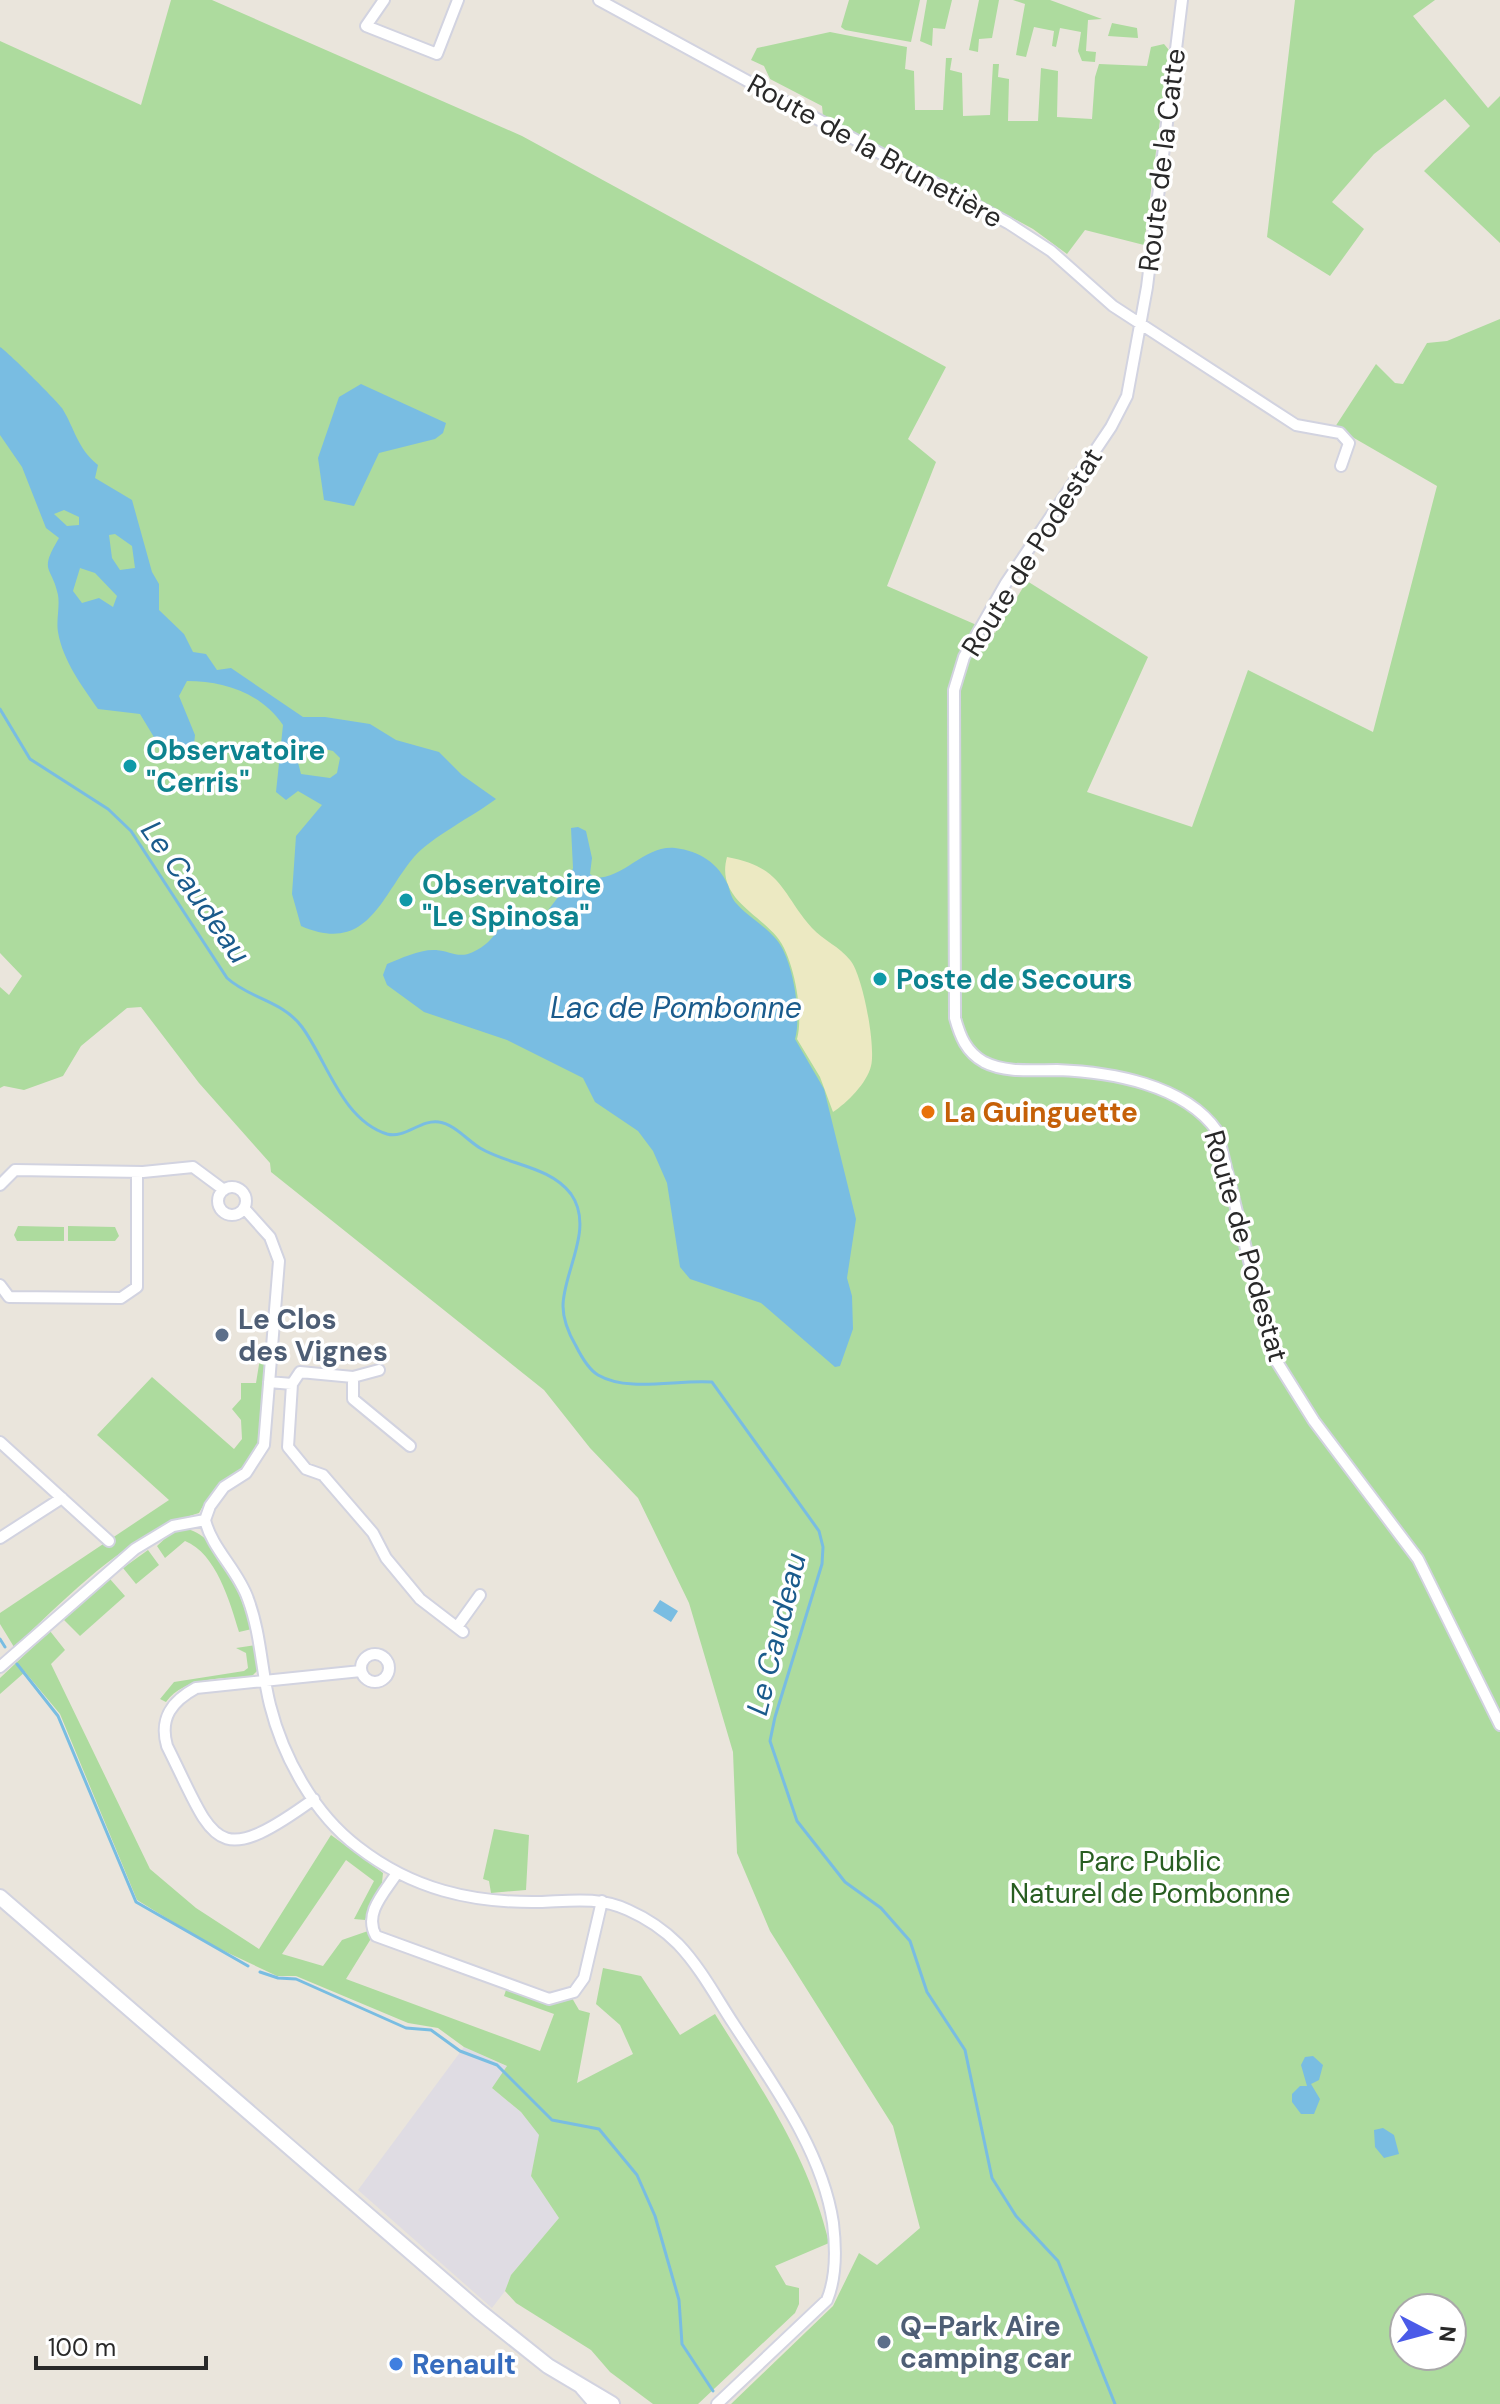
<svg xmlns="http://www.w3.org/2000/svg" width="1500" height="2404" font-family="'DM Sans',sans-serif">
<style>
.industrial{fill:#dfdce3}
.green{fill:#addb9e;fill-rule:evenodd}
.sand{fill:#ece9c2}
.water{fill:#79bde2;fill-rule:evenodd}
.lines{fill:none;stroke-linecap:round;stroke-linejoin:round}
.stream{stroke:#79bde2;stroke-width:3}
.street-casing{stroke:#d2d3e0;stroke-width:14}
.secondary-casing{stroke:#d2d3e0;stroke-width:18}
.street{stroke:#fff;stroke-width:10}
.secondary{stroke:#fff;stroke-width:14}
.culture-dot{fill:#0f9aa8;stroke:#fff;stroke-width:3}
.food-dot{fill:#e8710a;stroke:#fff;stroke-width:3}
.service-dot{fill:#5c6f8a;stroke:#fff;stroke-width:3}
.shop-dot{fill:#3f7fe0;stroke:#fff;stroke-width:3}
.labels{text-anchor:middle;dominant-baseline:central;stroke-width:7;stroke-linejoin:round;paint-order:stroke}
.street-label{font-size:28px;fill:#292929;stroke:#fff}
.culture-label{font-size:28px;font-weight:bold;fill:#0d838f;stroke:#fff;text-anchor:start}
.food-label{font-size:28px;font-weight:bold;fill:#c56008;stroke:#fff;text-anchor:start}
.service-label{font-size:28px;font-weight:bold;fill:#4e5e75;stroke:#fff;text-anchor:start}
.park-label{font-size:28px;fill:#285e21;stroke:#fff}
.shop-label{font-size:28px;font-weight:bold;fill:#366cbe;stroke:#fff;text-anchor:start}
.water-label{font-size:30px;font-style:italic;fill:#1a5b8c;stroke:#fff}
</style>
<rect width="100%" height="100%" fill="#eae5dc"/>
<path class="industrial" d="M 464,2047 L 508,2067 L 492,2088 L 521,2112 L 540,2135 L 531,2176 L 559,2218 L 511,2275 L 505,2291 L 492,2308 L 358,2190 Z"/>
<path class="green" d="M 171,0 L 212,0 L 522,136 L 946,367 L 908,439 L 936,462 L 887,586 L 995,633 L 1027,581 L 1148,657 L 1087,792 L 1192,827 L 1248,670 L 1373,732 L 1437,486 L 1335,427 L 1376,364 L 1395,383 L 1403,384 L 1427,343 L 1447,341 L 1500,319 L 1500,2404 L 731,2404 L 833,2306 L 859,2253 L 877,2265 L 920,2228 L 893,2126 L 770,1931 L 737,1853 L 733,1752 L 689,1603 L 638,1498 L 590,1448 L 544,1390 L 271,1172 L 270,1163 L 199,1083 L 141,1007 L 127,1008 L 81,1046 L 63,1076 L 24,1090 L 4,1086 L 0,1088 L 0,987 L 9,995 L 22,976 L 0,953 L 0,41 L 141,105 ZM 1404,2308 L 1452,2308 L 1452,2356 L 1404,2356 Z
M 849,0 L 920,0 L 911,42 L 845,30 L 841,27 Z
M 927,0 L 952,0 L 945,29 L 933,28 L 932,46 L 920,41 Z
M 979,0 L 999,0 L 992,38 L 979,39 L 978,52 L 969,50 Z
M 1050,0 L 1102,19 L 1088,20 L 1086,51 L 1096,52 L 1095,62 L 1082,61 L 1078,51 L 1081,32 L 1060,28 L 1056,47 L 1052,46 L 1054,31 L 1034,27 L 1026,57 L 1016,55 L 1025,4 L 1013,0 Z
M 1295,0 L 1435,0 L 1413,16 L 1488,108 L 1500,96 L 1500,243 L 1424,171 L 1470,126 L 1445,99 L 1374,154 L 1332,202 L 1364,229 L 1330,276 L 1267,237 Z
M 1112,23 L 1137,28 L 1138,38 L 1108,36 Z
M 830,32 L 907,47 L 905,69 L 914,71 L 915,110 L 943,110 L 946,58 L 952,58 L 950,70 L 962,73 L 963,116 L 990,115 L 993,64 L 999,64 L 998,77 L 1009,79 L 1008,121 L 1038,121 L 1041,68 L 1058,71 L 1057,117 L 1092,119 L 1095,77 L 1099,64 L 1147,66 L 1151,47 L 1164,44 L 1169,50 L 1144,245 L 1085,230 L 1067,254 L 1033,229 L 823,116 L 822,106 L 770,79 L 764,66 L 751,60 L 757,48 Z
M 18,1226 L 64,1227 L 64,1241 L 17,1241 L 14,1235 Z
M 68,1226 L 115,1227 L 119,1236 L 115,1241 L 68,1241 Z
M 262,1346 L 266,1349 C 264,1373 266,1443 251,1460 C 231,1482 215,1484 199,1513 C 126,1534 69,1596 14,1647 L 0,1624 L 0,1613 L 169,1500 L 97,1435 L 152,1377 L 234,1449 L 242,1439 L 241,1420 L 232,1409 L 241,1399 L 241,1383 L 256,1383 Z
M 185,1529 C 219,1532 242,1600 252,1629 L 239,1632 C 230,1602 216,1553 185,1541 L 165,1558 L 157,1546 L 172,1532 Z
M 148,1550 L 159,1565 L 136,1584 L 123,1568 Z
M 110,1579 L 125,1596 L 80,1636 L 63,1619 Z
M 50,1631 L 65,1650 L 51,1664 L 150,1869 L 196,1908 L 259,1949 L 331,1835 L 383,1873 L 382,1883 L 365,1920 L 354,1919 L 374,1881 L 346,1860 L 282,1954 L 323,1966 L 342,1940 L 368,1931 L 372,1937 L 346,1979 L 540,2051 L 554,2014 L 504,1996 L 506,1990 L 549,2005 L 572,1998 L 579,2010 L 590,2013 L 577,2083 L 633,2054 L 620,2025 L 596,2004 L 603,1968 L 641,1976 L 680,2035 L 715,2014 C 761,2088 809,2157 829,2243 L 775,2266 L 786,2285 L 799,2288 L 799,2304 L 795,2313 L 698,2404 L 653,2404 L 610,2372 L 591,2350 L 516,2303 L 505,2291 L 511,2275 L 559,2218 L 531,2176 L 539,2135 L 521,2112 L 492,2088 L 507,2066 L 464,2047 L 438,2028 L 408,2023 L 296,1976 L 277,1976 L 209,1944 L 137,1900 L 60,1714 L 25,1672 L 0,1694 L 0,1678 Z
M 256,1645 L 260,1668 L 252,1676 C 222,1679 185,1676 166,1702 L 160,1699 L 174,1682 L 244,1671 L 248,1668 L 246,1653 L 236,1648 Z
M 494,1829 L 529,1835 L 526,1890 L 491,1893 L 489,1881 L 483,1879 Z"/>
<path class="sand" d="M 727,857 C 783,867 781,893 812,928 C 823,940 840,947 850,960 C 863,975 876,1047 871,1066 C 867,1083 847,1103 833,1112 L 820,1077 L 797,1039 C 804,1015 794,957 777,937 C 756,912 716,897 727,857 Z"/>
<path class="water" d="M 0,347 C 6,350 57,401 62,408 C 75,429 77,448 98,465 L 95,478 L 132,500 L 152,572 L 159,584 L 159,610 L 184,634 L 193,652 L 206,654 L 217,670 L 231,668 L 303,717 L 325,717 L 370,724 L 396,740 L 439,752 L 462,775 L 496,799 C 475,815 430,838 414,857 C 381,896 368,955 301,926 L 292,894 L 296,836 L 322,805 L 298,791 L 286,800 L 276,792 L 283,725 C 261,693 224,681 187,681 L 179,696 L 195,735 L 193,754 L 182,762 L 166,757 L 140,714 L 98,709 C 82,686 63,661 58,632 C 56,620 60,607 58,595 C 52,565 38,573 59,538 L 46,528 L 22,467 L 0,435 ZM 64,510 L 79,517 L 79,525 L 67,526 L 54,514 ZM 115,534 L 132,546 L 135,568 L 120,570 L 112,558 L 109,535 ZM 80,568 L 95,573 L 117,596 L 113,607 L 99,598 L 82,603 L 73,591 ZM 302,744 L 333,751 L 340,758 L 337,773 L 330,778 L 301,774 L 294,747 Z
M 361,384 L 446,423 L 443,433 L 435,439 L 379,453 L 354,506 L 324,500 L 318,458 L 339,397 Z
M 578,827 L 586,831 L 592,858 L 590,874 L 595,878 C 625,878 645,845 675,848 C 700,851 718,863 728,885 C 730,891 731,897 735,902 C 747,916 764,925 776,939 C 793,958 802,1016 795,1039 L 824,1089 L 856,1219 L 847,1278 L 852,1296 L 853,1329 L 840,1366 L 835,1367 L 761,1303 L 690,1279 L 680,1267 L 667,1183 L 653,1151 L 638,1131 L 595,1102 L 583,1078 L 507,1040 L 424,1012 L 387,985 L 383,975 L 387,964 C 402,958 420,949 436,950 C 450,951 459,959 473,952 C 510,934 486,913 546,913 L 568,884 L 573,868 L 571,828 Z
M 660,1600 L 678,1611 L 671,1622 L 653,1611 Z
M 1313,2056 L 1323,2065 L 1319,2080 L 1311,2084 L 1320,2099 L 1314,2114 L 1301,2114 L 1292,2102 L 1292,2094 L 1300,2086 L 1307,2086 L 1301,2065 L 1305,2057 Z
M 1383,2128 L 1394,2135 L 1399,2154 L 1384,2158 L 1375,2147 L 1374,2130 Z"/>
<g class="lines">
<path class="stream" d="M 0,709 L 30,759 L 108,809 L 131,831 L 227,978 C 250,999 283,1001 302,1027 C 327,1061 342,1120 387,1134 C 405,1139 421,1119 439,1122 C 454,1124 467,1140 480,1148 C 508,1165 550,1166 571,1194 C 595,1228 563,1272 563,1306 C 563,1321 569,1334 576,1346 C 581,1356 588,1369 598,1375 C 629,1393 678,1379 712,1382 L 819,1531 L 823,1547 L 822,1564 L 775,1717 L 770,1741 L 797,1821 L 845,1882 L 881,1908 L 910,1941 L 927,1992 L 965,2050 L 992,2178 L 1016,2216 L 1058,2261 L 1115,2404
M 0,1639 L 5,1647
M 17,1664 L 58,1716 L 136,1902 L 248,1966
M 260,1972 L 278,1978 L 296,1979 L 406,2028 L 431,2030 L 460,2051 L 497,2065 L 552,2120 L 599,2129 L 637,2175 L 655,2216 L 679,2300 L 682,2344 L 713,2391"/>
<defs>
<path id="street" d="M 384,0 L 366,26 L 437,54 L 458,0
M 599,0 L 1008,223 L 1051,251 L 1113,306 L 1296,425 L 1340,433 L 1349,443 L 1341,466
M 1182,0 L 1147,287 L 1127,396 L 1111,427 L 1006,583 L 964,657 L 954,690 L 955,1018 C 960,1036 966,1052 984,1062 C 1005,1073 1034,1070 1057,1070 C 1110,1072 1184,1084 1217,1131 L 1272,1354 L 1314,1421 L 1418,1559 L 1500,1725
M 0,1185 L 15,1170 L 143,1172 L 193,1167 L 224,1190
M218 1201a14 14 0 1 1 28 0a14 14 0 1 1-28 0Z
M 0,1285 L 9,1297 L 121,1298 L 137,1287 L 137,1172
M 353,1377 L 379,1370
M 269,1382 L 292,1384 L 300,1372 L 353,1377 L 353,1399 L 410,1446
M 292,1384 L 288,1447 L 306,1469 L 323,1475 L 373,1533 L 386,1558 L 420,1599 L 463,1632
M 0,1442 L 109,1541
M 205,1520 C 212,1549 238,1570 248,1599 C 261,1634 261,1669 270,1705 C 283,1757 314,1814 358,1847 C 412,1889 471,1903 539,1902 C 570,1901 598,1896 628,1910 C 646,1918 664,1930 678,1944 C 700,1967 716,1997 733,2023 C 772,2083 822,2150 833,2223 C 836,2248 837,2276 827,2300 L 717,2404
M 205,1520 L 210,1506 L 224,1487 L 246,1473 L 264,1445 L 279,1261 L 270,1237 L 244,1208
M 0,1538 L 62,1498
M 457,1627 L 480,1595
M361 1668a14 14 0 1 1 28 0a14 14 0 1 1-28 0Z
M 0,1667 L 135,1549 L 173,1526 L 205,1520
M 314,1799 C 213,1872 215,1842 167,1746 C 159,1718 172,1701 196,1688 L 361,1671
M 397,1873 C 385,1892 363,1913 376,1936 L 549,1999 L 574,1992 L 584,1978 L 602,1901
M 581,2389 L 594,2404"/>
<path id="secondary" d="M 0,1897 L 479,2311 L 548,2366 L 612,2404"/>
</defs>
<use href="#street" class="street-casing"/>
<use href="#secondary" class="secondary-casing"/>
<use href="#street" class="street"/>
<use href="#secondary" class="secondary"/>
</g>
<g class="culture-dot">
<circle cx="130" cy="766" r="8"/>
<circle cx="406" cy="900" r="8"/>
<circle cx="880" cy="979" r="8"/>
</g>
<circle class="food-dot" cx="928" cy="1112" r="8"/>
<g class="service-dot">
<circle cx="222" cy="1335" r="8"/>
<circle cx="884" cy="2342" r="8"/>
</g>
<circle class="shop-dot" cx="396" cy="2364" r="8"/>
<g class="labels">
<g class="street-label">
<text transform="translate(875 151) rotate(29)">Route de la Brunetière</text>
<text transform="translate(1162 160) rotate(-83)">Route de la Catte</text>
<text transform="translate(1032 552) rotate(-58)">Route de Podestat</text>
<text transform="translate(1246 1246) rotate(74)">Route de Podestat</text>
</g>
<g class="culture-label">
<text x="146" y="750">Observatoire<tspan x="146" dy="32">"Cerris"</tspan></text>
<text x="422" y="884">Observatoire<tspan x="422" dy="32">"Le Spinosa"</tspan></text>
<text x="896" y="979">Poste de Secours</text>
</g>
<g class="food-label">
<text x="944" y="1112">La Guinguette</text>
</g>
<g class="service-label">
<text x="238" y="1319">Le Clos<tspan x="238" dy="32">des Vignes</tspan></text>
<text x="900" y="2326">Q-Park Aire<tspan x="900" dy="32">camping car</tspan></text>
</g>
<g class="park-label">
<text x="1150" y="1861">Parc Public<tspan x="1150" dy="32">Naturel de Pombonne</tspan></text>
</g>
<g class="shop-label">
<text x="412" y="2364">Renault</text>
</g>
<g class="water-label">
<text transform="translate(196 892) rotate(55)">Le Caudeau</text>
<text x="676" y="1007">Lac de Pombonne</text>
<text transform="translate(776 1634) rotate(-76)">Le Caudeau</text>
</g>
</g>
<g transform="translate(1428 2332) rotate(96)"><circle r="38" fill="#ffffff" stroke="#a9a9a9" stroke-width="2"/>
<path d="M0-6L14 30L0 20L-14 30Z" fill="#4b5be8"/>
<text y="-12" font-size="22" font-weight="bold" text-anchor="middle" fill="#292929">N</text>
</g>
<path d="M36 2356v12h170v-12" fill="none" stroke="#292929" stroke-width="4"/>
<text x="48" y="2356" font-size="24" fill="#292929" stroke="#ffffff" stroke-width="6" paint-order="stroke">100 m</text>
</svg>
